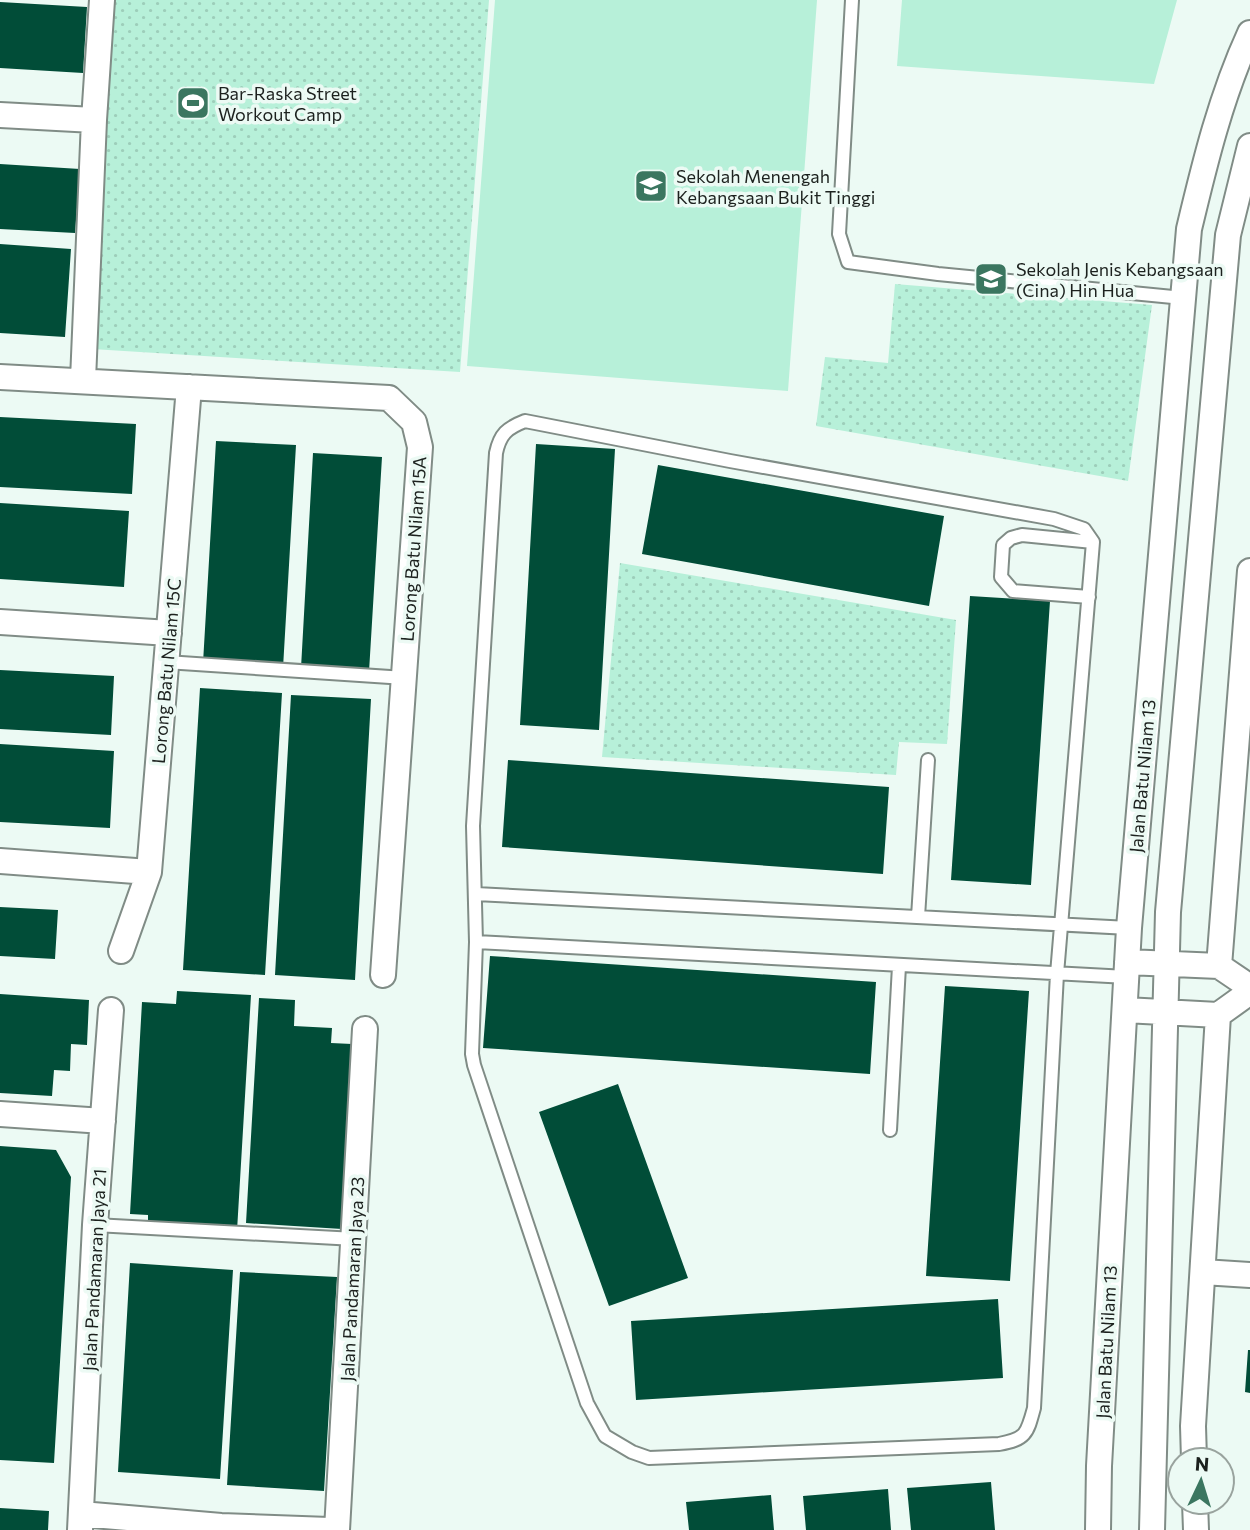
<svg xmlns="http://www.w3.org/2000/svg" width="1250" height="1530" font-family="Commissioner,sans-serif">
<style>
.grass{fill:url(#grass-dots)}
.garden{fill:#b7f0d9}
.building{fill:#014d38}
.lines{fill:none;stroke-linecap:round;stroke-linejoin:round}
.lane-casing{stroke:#808c86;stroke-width:16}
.street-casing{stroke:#808c86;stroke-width:28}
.lane{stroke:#fff;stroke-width:12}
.street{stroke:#fff;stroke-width:24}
.labels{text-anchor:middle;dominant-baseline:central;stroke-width:7;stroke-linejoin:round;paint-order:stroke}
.poi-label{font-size:18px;fill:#1c211e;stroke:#ecfaf4;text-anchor:start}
.street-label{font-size:18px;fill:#1c211e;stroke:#ecfaf4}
</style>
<defs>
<pattern id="grass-dots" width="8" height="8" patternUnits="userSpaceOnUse" patternTransform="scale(1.75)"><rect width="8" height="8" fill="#b7f0d9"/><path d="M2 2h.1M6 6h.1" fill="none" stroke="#9dceba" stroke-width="1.8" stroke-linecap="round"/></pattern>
</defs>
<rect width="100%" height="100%" fill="#ecfaf4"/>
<path class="grass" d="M 110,0 L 489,0 L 460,372 L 92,349 Z
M 895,284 L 1152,305 L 1128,481 L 816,426 L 825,357 L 888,363 Z
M 620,563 L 956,620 L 947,744 L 899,742 L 896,775 L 602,757 Z"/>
<path class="garden" d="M 495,0 L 817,0 L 788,391 L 467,366 Z
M 902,0 L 1177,0 L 1154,84 L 897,66 Z"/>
<path class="building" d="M 0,2 L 87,7 L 83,73 L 0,68 Z
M 0,164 L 80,169 L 75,233 L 0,229 Z
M 0,244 L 71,249 L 65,337 L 0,333 Z
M 0,417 L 136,424 L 132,494 L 0,487 Z
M 216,441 L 296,445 L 283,668 L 203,663 Z
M 536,444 L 615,449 L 599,730 L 520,725 Z
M 313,453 L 382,457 L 369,672 L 301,668 Z
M 658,465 L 944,516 L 929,606 L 642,554 Z
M 0,503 L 129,511 L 124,587 L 0,579 Z
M 970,596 L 1050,601 L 1031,885 L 951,880 Z
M 0,670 L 114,676 L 111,735 L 0,729 Z
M 200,688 L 282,693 L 265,975 L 183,970 Z
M 291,695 L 371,699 L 355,980 L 275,975 Z
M 0,744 L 114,751 L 110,828 L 0,822 Z
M 508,760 L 889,787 L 883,874 L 502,847 Z
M 0,907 L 58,910 L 55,959 L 0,956 Z
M 490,956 L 876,982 L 870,1074 L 483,1048 Z
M 945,986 L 1029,991 L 1010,1281 L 926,1276 Z
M 177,991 L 251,995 L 237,1231 L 148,1226 L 148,1215 L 130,1214 L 142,1002 L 176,1004 Z
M 0,994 L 89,1000 L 87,1045 L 71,1044 L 70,1071 L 54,1070 L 52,1096 L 0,1093 Z
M 259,998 L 295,1000 L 294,1026 L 332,1028 L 331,1043 L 352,1044 L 342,1229 L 246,1223 Z
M 618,1084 L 688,1278 L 609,1306 L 539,1112 Z
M 0,1146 L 56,1150 L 71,1177 L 54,1463 L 0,1460 Z
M 130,1263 L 233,1270 L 220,1479 L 118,1472 Z
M 240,1272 L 337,1277 L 324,1491 L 227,1485 Z
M 998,1299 L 1003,1378 L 636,1400 L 631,1321 Z
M 1248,1350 L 1250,1350 L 1250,1393 L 1245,1392 Z
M 991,1482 L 995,1530 L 911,1530 L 907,1488 Z
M 888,1489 L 891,1530 L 806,1530 L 803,1496 Z
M 771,1495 L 774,1530 L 689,1530 L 686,1502 Z
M 0,1508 L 49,1511 L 48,1530 L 0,1530 Z"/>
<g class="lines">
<defs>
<path id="lane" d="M 852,0 L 839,234 L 848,262 L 938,274 L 1183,298
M 525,421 L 730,461 L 1054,519 L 1084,529 L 1093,542 L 1057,974 L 1034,1408 C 1027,1434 1026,1439 999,1444 L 649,1458 L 632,1452 L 605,1436 L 587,1403 L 474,1065 L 472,1054 L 476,942 L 473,826 L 496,453 C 500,434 507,428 525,421 Z
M 1089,597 L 1013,591 L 1001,577 L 1003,545 L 1011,538 L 1022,535 L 1093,542
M 166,662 L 405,678
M 476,894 L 1129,928
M 918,917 L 928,760
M 476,942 L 1127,977
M 890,1130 L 899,966
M 95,1225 L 355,1239"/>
<path id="street" d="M 0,115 L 94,120
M 0,377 L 389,398 L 414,422 L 420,447 L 383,975
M 83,380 L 94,120 L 102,0
M 0,622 L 169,633
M 0,861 L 149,872
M 121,951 L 149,872 L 189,387
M 1127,962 L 1219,966 L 1250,987
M 1219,966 L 1250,571
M 1125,1010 L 1218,1015 L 1250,992
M 0,1114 L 103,1121
M 1203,1272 L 1250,1275
M 1194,1460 L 1193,1426 L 1218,1015
M 1195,1502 L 1196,1530
M 81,1514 L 221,1526 L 329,1530
M 80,1530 L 95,1225 L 111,1010
M 337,1530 L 365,1029
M 1098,1530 L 1099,1466 L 1129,928 L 1189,229 C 1205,162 1221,96 1250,33
M 1152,1530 L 1168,912 L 1228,235 L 1250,146"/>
</defs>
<use href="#lane" class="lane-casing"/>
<use href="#street" class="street-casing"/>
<use href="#lane" class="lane"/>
<use href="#street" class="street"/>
</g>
<defs>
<symbol id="stadium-square" viewBox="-11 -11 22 22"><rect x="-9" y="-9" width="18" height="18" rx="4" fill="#3b7660" stroke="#ecfaf4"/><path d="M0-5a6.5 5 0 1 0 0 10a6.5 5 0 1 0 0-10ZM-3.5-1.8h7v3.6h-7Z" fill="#fff"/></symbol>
<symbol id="school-square" viewBox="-11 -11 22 22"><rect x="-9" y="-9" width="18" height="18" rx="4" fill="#3b7660" stroke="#ecfaf4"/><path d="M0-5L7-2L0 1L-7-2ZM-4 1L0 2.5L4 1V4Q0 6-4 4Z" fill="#fff"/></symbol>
</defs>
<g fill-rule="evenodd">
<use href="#stadium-square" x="174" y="84" width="38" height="38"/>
<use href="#school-square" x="632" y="167" width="38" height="38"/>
<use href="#school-square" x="972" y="260" width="38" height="38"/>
</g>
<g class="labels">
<g class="poi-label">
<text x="218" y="93">Bar-Raska Street<tspan x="218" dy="21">Workout Camp</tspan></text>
<text x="676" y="176">Sekolah Menengah<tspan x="676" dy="21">Kebangsaan Bukit Tinggi</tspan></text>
<text x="1016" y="269">Sekolah Jenis Kebangsaan<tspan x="1016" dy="21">(Cina) Hin Hua</tspan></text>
</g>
<g class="street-label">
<text transform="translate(413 549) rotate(-86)">Lorong Batu Nilam 15A</text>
<text transform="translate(166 671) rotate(-85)">Lorong Batu Nilam 15C</text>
<text transform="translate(1142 776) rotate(-85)">Jalan Batu Nilam 13</text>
<text transform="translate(94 1270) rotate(-87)">Jalan Pandamaran Jaya 21</text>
<text transform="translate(352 1279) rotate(-87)">Jalan Pandamaran Jaya 23</text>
<text transform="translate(1106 1342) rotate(-87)">Jalan Batu Nilam 13</text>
</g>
</g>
<g transform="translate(1201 1481) rotate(4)"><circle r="33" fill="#ecfaf4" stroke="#99a39e" stroke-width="2"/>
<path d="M0-5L12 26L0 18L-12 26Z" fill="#3b7660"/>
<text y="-10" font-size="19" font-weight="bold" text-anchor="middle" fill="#1c211e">N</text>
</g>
</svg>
